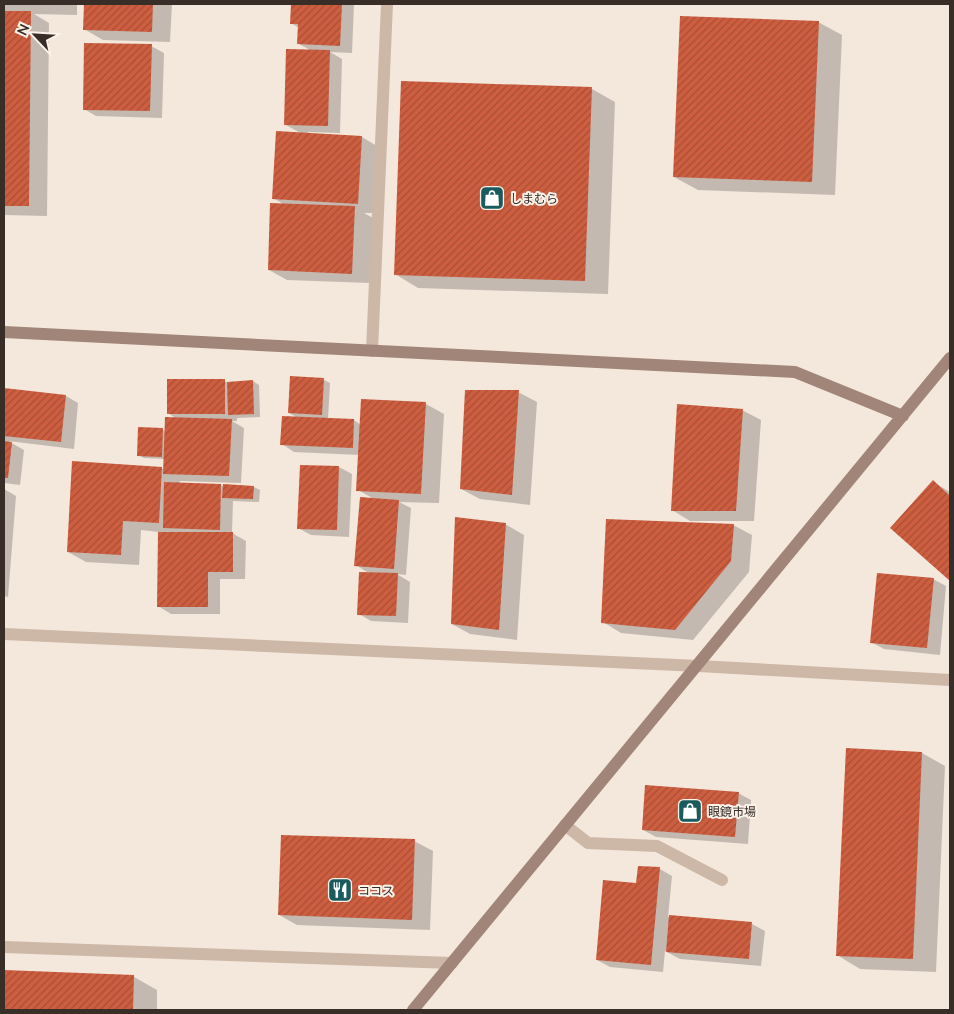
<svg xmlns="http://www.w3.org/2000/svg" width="954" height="1014" font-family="Mulish,'Noto Sans JP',sans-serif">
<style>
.shadow{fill:#0003}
.building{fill:url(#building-hatch)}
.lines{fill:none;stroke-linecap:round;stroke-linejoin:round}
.lane{stroke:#cdb7a7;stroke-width:12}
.street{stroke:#cdb7a7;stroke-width:12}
.secondary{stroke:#a18578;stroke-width:12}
.labels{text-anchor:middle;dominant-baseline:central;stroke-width:4;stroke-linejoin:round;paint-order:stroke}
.poi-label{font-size:12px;fill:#392d28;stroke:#fbf2e9;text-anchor:start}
</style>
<defs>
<pattern id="building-hatch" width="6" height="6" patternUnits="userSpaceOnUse" patternTransform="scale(1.25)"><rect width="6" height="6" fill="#ce5e40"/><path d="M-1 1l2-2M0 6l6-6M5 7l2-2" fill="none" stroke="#a84e36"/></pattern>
</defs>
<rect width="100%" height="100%" fill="#f4e8dc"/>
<path class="shadow" d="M 4,4 L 77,4 L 77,15 L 34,14 L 49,23 L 47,216 L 4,215 Z
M 85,4 L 172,4 L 170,42 L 103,40 L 84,29 Z
M 292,4 L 354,4 L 352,53 L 330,52 L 342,59 L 340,133 L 308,132 L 307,134 L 362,137 L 380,148 L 376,213 L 364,213 L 373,218 L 370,283 L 287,280 L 269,270 L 285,205 L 273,198 L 302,134 L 286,125 L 312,51 L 299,44 L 299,28 L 291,23 Z
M 818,22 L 842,35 L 835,195 L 698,190 L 674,177 Z
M 151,46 L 164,53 L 162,118 L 96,116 L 84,109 Z
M 592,89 L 615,102 L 608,294 L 418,288 L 395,274 Z
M 324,380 L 330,383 L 328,419 L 354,420 L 361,425 L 426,404 L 444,414 L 439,503 L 399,502 L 411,508 L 406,575 L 397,574 L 410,582 L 408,623 L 371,621 L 359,614 L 370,574 L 356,565 L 374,499 L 358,490 L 360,455 L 294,452 L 282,444 L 298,418 L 289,413 Z
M 224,381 L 228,383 L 253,381 L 259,385 L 260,417 L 237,418 L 237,421 L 232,421 L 244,428 L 241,483 L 180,481 L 180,484 L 254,487 L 260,490 L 259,502 L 233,501 L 232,533 L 246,541 L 245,579 L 220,579 L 220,614 L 171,614 L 158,606 L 159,532 L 141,530 L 139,565 L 86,562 L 68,552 L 73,463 L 164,469 L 165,459 L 144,458 L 138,455 L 163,430 L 166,432 L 177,419 L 168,413 Z
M 4,389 L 66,396 L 78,403 L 74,449 L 8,441 L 24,450 L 20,485 L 4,483 Z
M 518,392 L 537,402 L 530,505 L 480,499 L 461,489 Z
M 742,410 L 761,420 L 754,521 L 690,521 L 672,510 Z
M 301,466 L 339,467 L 352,474 L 349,537 L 311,535 L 298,528 Z
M 933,482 L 950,492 L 950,580 L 892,528 Z
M 4,489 L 16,496 L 8,597 L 4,596 Z
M 505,524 L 524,535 L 517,640 L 470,634 L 452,624 Z
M 733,525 L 752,535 L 749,572 L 693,640 L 621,633 L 603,622 Z
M 933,579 L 946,586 L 940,655 L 884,649 L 871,642 Z
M 847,749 L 922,753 L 945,766 L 936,972 L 860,969 L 837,955 Z
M 738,793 L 751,800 L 748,844 L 656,837 L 643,830 Z
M 414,841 L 433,851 L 430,930 L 297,925 L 279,915 Z
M 660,869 L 672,876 L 668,917 L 752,924 L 765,931 L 761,966 L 680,959 L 665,951 L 663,972 L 610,967 L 597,960 L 637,884 Z
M 4,971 L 134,977 L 157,990 L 157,1010 L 4,1010 Z"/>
<path class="building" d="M 84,4 L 153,4 L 152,32 L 83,30 Z
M 291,4 L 342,4 L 340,46 L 297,44 L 298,24 L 290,24 Z
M 4,11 L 31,11 L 29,206 L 4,206 Z
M 680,16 L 819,21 L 812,182 L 673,177 Z
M 84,43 L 152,44 L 150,111 L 83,110 Z
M 286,49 L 330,50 L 328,126 L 284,125 Z
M 401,81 L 592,87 L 585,281 L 394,275 Z
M 276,131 L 362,136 L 358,204 L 272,199 Z
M 270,203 L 355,206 L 352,274 L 268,270 Z
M 290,376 L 324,378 L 322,415 L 288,413 Z
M 167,379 L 225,379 L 225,414 L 167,414 Z
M 253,380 L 254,414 L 228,415 L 227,382 Z
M 4,388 L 66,395 L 61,442 L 4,436 Z
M 465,390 L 519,390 L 512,495 L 460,489 Z
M 361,399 L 426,402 L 421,494 L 356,491 Z
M 677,404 L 743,409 L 736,511 L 671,511 Z
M 282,416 L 354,419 L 353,448 L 280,445 Z
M 165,417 L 232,419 L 229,476 L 163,474 Z
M 138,427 L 163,428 L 162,457 L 137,456 Z
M 4,441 L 12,442 L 8,478 L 4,478 Z
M 72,461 L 162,467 L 159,523 L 123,521 L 121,555 L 67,552 Z
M 300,465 L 339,466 L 337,530 L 297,529 Z
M 933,480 L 950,496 L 950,581 L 890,528 Z
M 164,482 L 221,484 L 220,530 L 163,528 Z
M 223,484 L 254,486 L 253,499 L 222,498 Z
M 360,497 L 399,500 L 394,569 L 354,566 Z
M 455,517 L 506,523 L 499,630 L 451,624 Z
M 606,519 L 734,524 L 731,561 L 675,630 L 601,623 Z
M 158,532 L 233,532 L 233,572 L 208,572 L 208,607 L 157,607 Z
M 359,572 L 398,573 L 396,616 L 357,615 Z
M 877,573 L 934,578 L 927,648 L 870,643 Z
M 846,748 L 922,752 L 913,959 L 836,956 Z
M 645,785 L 739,792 L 735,837 L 642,830 Z
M 281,835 L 415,839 L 412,920 L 278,915 Z
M 638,866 L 660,867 L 651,965 L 596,960 L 603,880 L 636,883 Z
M 669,915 L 752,922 L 749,959 L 666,952 Z
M 4,970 L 134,975 L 133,1010 L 4,1010 Z"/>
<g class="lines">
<path class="lane" d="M 565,825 L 588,843 L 657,846 L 722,880"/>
<path class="street" d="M 372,351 L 387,4
M 4,634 L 699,666 L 950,680
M 4,947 L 452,963"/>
<path class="secondary" d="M 4,332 L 795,372 L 903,416
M 413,1010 L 950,358"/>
</g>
<defs>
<symbol id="shop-square" viewBox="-11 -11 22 22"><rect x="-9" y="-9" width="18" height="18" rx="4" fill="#1a5b5d" stroke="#fbf2e9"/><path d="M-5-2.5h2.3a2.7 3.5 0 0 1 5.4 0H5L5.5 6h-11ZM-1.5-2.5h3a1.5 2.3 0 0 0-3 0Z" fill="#fff"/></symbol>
<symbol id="restaurant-square" viewBox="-11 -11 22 22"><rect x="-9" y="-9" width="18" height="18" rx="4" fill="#1a5b5d" stroke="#fbf2e9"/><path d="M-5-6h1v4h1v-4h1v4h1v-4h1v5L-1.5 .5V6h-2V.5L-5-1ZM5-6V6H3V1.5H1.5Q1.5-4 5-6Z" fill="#fff"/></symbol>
</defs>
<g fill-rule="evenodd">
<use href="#shop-square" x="478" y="184" width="28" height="28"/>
<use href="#shop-square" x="676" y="797" width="28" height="28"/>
<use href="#restaurant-square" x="326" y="876" width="28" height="28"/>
</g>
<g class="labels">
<g class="poi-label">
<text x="510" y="198">しまむら</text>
<text x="708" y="811">眼鏡市場</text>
<text x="358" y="890">ココス</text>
</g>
</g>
<rect width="954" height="1014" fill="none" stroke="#392d28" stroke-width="10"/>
<g transform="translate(35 35) rotate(295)" stroke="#fbf2e9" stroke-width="4" paint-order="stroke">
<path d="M0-4L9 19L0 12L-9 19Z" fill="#392d28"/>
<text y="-8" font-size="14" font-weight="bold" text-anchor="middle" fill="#392d28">N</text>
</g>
</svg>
